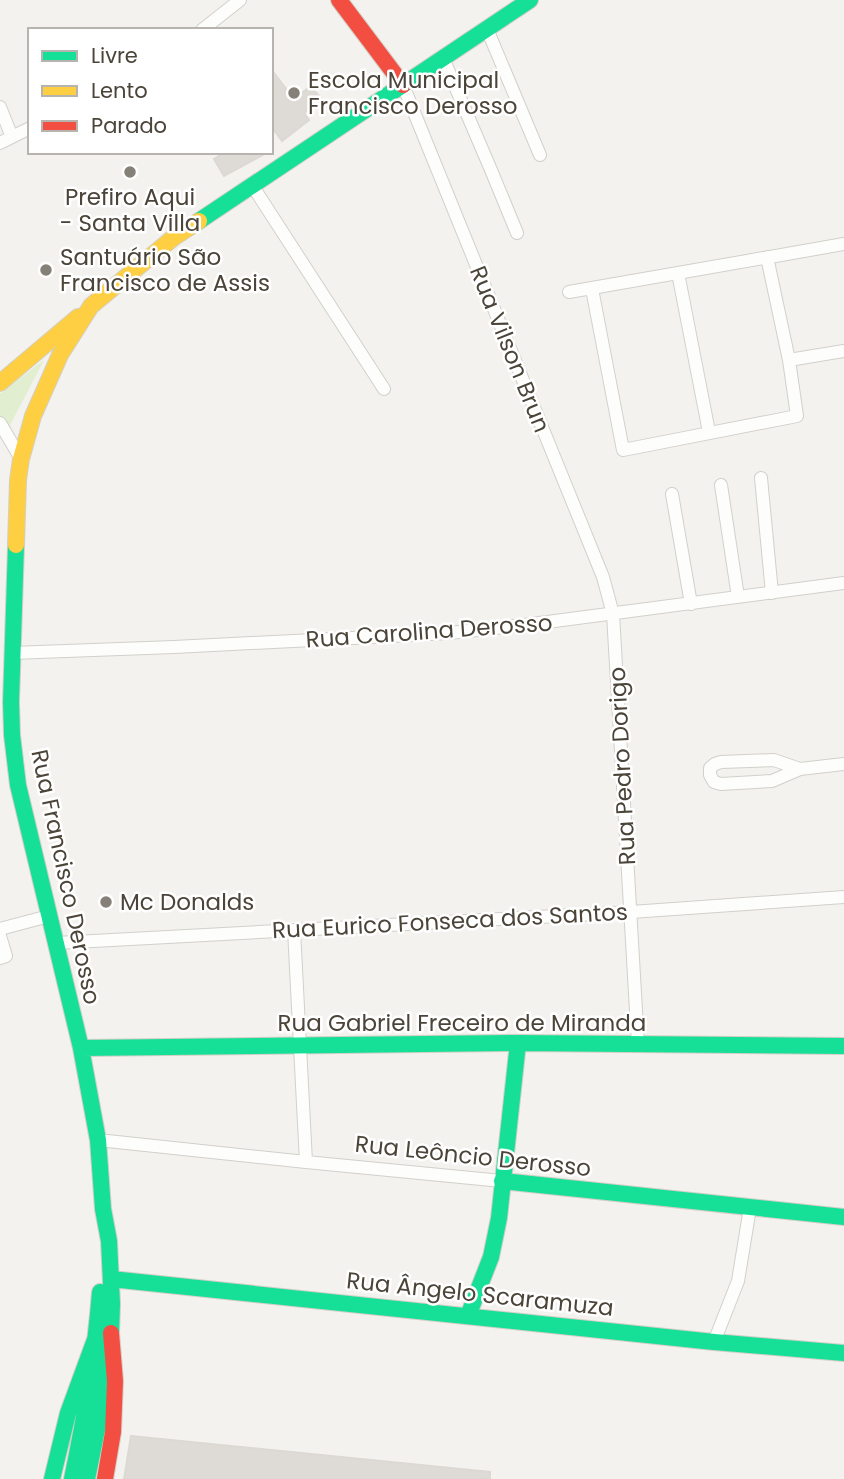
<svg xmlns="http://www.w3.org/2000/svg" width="844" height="1479" font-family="Poppins,sans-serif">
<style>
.green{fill:#e1eecf}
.building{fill:#dedbd6;stroke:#dcd9d4;stroke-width:2}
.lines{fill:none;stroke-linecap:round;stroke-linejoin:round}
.street-casing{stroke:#d2d0cb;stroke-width:14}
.fast-casing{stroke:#d3cfc5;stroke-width:18}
.slow-casing{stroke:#d3cfc5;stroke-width:18}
.jam-casing{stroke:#d3cfc5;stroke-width:18}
.street{stroke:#fdfdfc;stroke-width:12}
.fast{stroke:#16e098;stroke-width:16}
.slow{stroke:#ffcf43;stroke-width:16}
.jam{stroke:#f24e42;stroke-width:16}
.poi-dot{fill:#868178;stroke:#fff;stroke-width:2.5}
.labels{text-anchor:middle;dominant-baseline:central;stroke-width:5;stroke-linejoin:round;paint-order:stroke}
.poi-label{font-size:23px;fill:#4b4439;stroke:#fff;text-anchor:start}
.street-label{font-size:23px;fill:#4b4439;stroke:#fff}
</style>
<rect width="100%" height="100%" fill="#f4f2ee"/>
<path class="green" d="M 44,360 L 7,431 L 0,416 L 0,394 Z"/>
<path class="building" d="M 271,69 L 294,99 L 311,86 L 322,100 L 304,113 L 309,120 L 282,141 L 271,126 Z
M 225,152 L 268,152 L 224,176 L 214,159 Z
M 131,1436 L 490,1472 L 490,1479 L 124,1479 Z"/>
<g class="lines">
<defs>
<path id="street" d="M 487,29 L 540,155
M 202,30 L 240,0
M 443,58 L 491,170 L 517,233
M 403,85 L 603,577 L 613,614 L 638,1045
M 0,107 L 12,137
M 0,143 L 30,128
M 252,185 L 384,389
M 678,273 L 709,432
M 592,289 L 623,450 L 797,416 L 789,360 L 767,257
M 569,292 L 844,244
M 789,360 L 844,351
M 0,423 L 21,459
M 761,478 L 772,593
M 721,485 L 738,597
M 672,494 L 691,604
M 12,653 L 174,647 L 450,633 L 532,624 L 844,583
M 800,769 L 774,760 L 721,762 L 715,764 L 710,768 L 710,775 L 714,782 L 721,784 L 772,781 L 800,769 L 844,764
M 0,929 L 49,916
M 294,930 L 306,1162
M 0,936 L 6,956 L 0,958
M 56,943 L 631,912 L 844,897
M 98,1140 L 306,1162 L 502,1181
M 714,1342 L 738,1281 L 750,1208"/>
<path id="fast" d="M 199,221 L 530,0
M 16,545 L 11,702 L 12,735 L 18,785 L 81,1048 L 98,1140 L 103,1209 L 109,1241 L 112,1304 L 111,1333 L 97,1430 L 87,1479
M 81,1048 L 518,1043 L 844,1046
M 502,1181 L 844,1217
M 111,1279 L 714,1342 L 844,1353
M 468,1316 L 491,1257 L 499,1218 L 518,1043
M 52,1479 L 68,1413 L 97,1334
M 72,1479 C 85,1417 95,1355 100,1292"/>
<path id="slow" d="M 0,383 L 78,317
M 16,545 L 18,480 L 21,459 L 33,416 L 60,355 L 91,306 L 173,238 L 199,221"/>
<path id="jam" d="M 339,0 L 403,85
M 105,1479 L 113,1432 L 115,1381 L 111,1333"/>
</defs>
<use href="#street" class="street-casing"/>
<use href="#fast" class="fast-casing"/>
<use href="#slow" class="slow-casing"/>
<use href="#jam" class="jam-casing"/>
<use href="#street" class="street"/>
<use href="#fast" class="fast"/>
<use href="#slow" class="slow"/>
<use href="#jam" class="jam"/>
</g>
<g class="poi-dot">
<circle cx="294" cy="93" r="7"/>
<circle cx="130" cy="172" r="7"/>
<circle cx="46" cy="270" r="7"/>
<circle cx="106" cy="902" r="7"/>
</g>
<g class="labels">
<g class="poi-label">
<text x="308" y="80">Escola Municipal<tspan x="308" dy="26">Francisco Derosso</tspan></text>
<text x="130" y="197" text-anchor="middle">Prefiro Aqui<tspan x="130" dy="26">- Santa Villa</tspan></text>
<text x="60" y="257">Santuário São<tspan x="60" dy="26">Francisco de Assis</tspan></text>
<text x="120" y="902">Mc Donalds</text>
</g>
<g class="street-label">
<text transform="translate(510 349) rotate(68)">Rua Vilson Brun</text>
<text transform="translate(429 631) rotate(-4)">Rua Carolina Derosso</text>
<text transform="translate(622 766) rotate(-93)">Rua Pedro Dorigo</text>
<text transform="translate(66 877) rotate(78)">Rua Francisco Derosso</text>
<text transform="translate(450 921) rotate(-3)">Rua Eurico Fonseca dos Santos</text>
<text x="462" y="1023">Rua Gabriel Freceiro de Miranda</text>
<text transform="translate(473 1156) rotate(6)">Rua Leôncio Derosso</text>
<text transform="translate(480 1294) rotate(6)">Rua Ângelo Scaramuza</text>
</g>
</g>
<rect x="28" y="28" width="245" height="126" fill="#ffffff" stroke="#b7b4b0" stroke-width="2"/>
<rect x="42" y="51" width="35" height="10" fill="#16e098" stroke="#b7b4b0" stroke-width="2"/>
<text x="91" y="63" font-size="21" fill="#4b4439">Livre</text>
<rect x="42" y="86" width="35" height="10" fill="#ffcf43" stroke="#b7b4b0" stroke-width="2"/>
<text x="91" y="98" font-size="21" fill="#4b4439">Lento</text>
<rect x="42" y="121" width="35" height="10" fill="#f24e42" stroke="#b7b4b0" stroke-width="2"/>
<text x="91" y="133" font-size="21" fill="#4b4439">Parado</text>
</svg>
